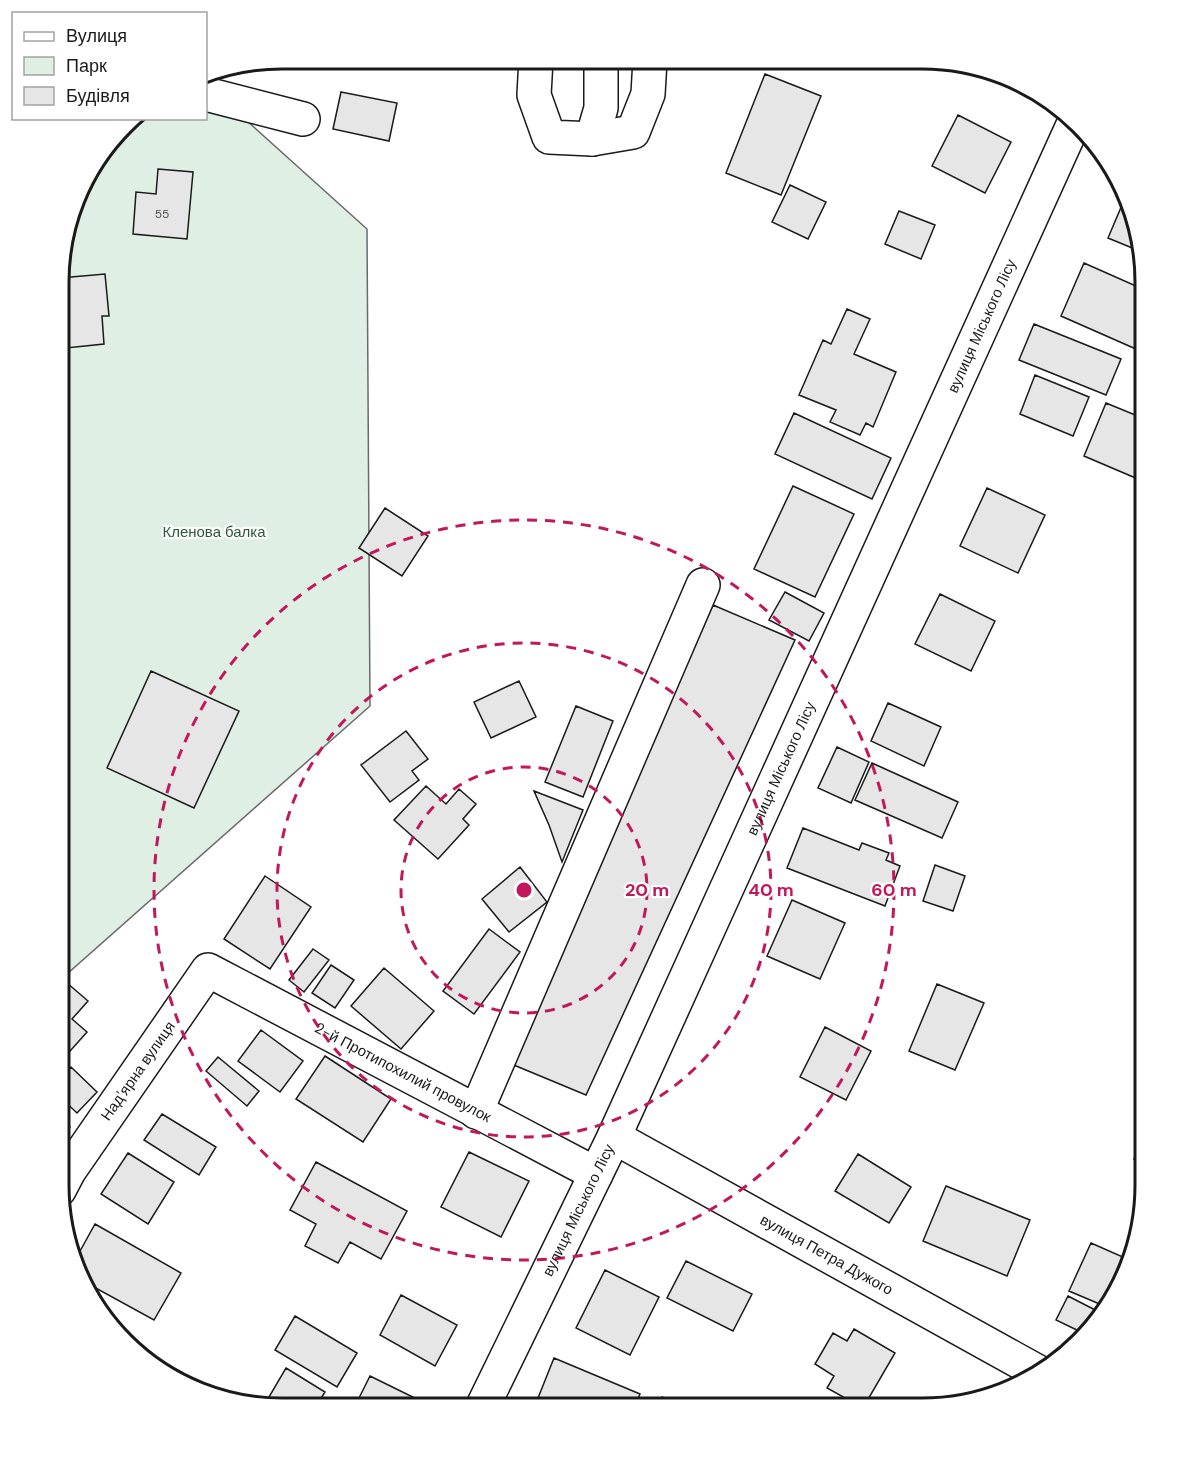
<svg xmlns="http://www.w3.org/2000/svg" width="1204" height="1467" font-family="'DM Sans',sans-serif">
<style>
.green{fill:#e0efe3;stroke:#6a6a6a;stroke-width:1.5}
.building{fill:#e6e6e6;stroke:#1a1a1a;stroke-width:1.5}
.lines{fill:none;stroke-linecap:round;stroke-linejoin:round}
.minor-casing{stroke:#1a1a1a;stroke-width:36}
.minor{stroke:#fff;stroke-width:33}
.ring{fill:none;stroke:#c2185b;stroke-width:3;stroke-dasharray:10 8}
.labels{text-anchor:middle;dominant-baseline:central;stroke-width:4.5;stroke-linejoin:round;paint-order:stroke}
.number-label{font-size:12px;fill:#4d4d4d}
.street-label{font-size:15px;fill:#1a1a1a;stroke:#fff}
.park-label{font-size:15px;fill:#2b5a34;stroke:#fff}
.rim{fill:none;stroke:#1a1a1a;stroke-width:3}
.centre{fill:#c2185b;stroke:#fff;stroke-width:3}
.ring-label{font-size:18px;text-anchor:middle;font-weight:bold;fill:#c2185b;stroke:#fff;stroke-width:4.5;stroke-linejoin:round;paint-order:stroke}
</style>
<rect width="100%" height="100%" fill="#fff"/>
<path class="green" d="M 206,84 L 367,229 L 370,706 L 59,981 L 60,253 L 88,171 L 131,119 L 206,118 Z"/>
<path class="building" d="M 976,70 L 1031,91 L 1029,97 L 975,72 Z
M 765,74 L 821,96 L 781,195 L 726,173 Z
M 341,92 L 397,103 L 389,141 L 333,129 Z
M 958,115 L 1011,142 L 985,193 L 932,166 Z
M 158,169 L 193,172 L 187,239 L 133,234 L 136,192 L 156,194 Z
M 790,185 L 826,202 L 808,239 L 772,222 Z
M 1122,205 L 1132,209 L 1138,225 L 1142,252 L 1108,238 Z
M 899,211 L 935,225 L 921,259 L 885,244 Z
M 1084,263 L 1145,290 L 1145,353 L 1061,316 Z
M 105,274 L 109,316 L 102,316 L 104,344 L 66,348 L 63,320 L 60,320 L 60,278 Z
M 847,309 L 870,319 L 854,354 L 896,372 L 873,427 L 866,423 L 860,435 L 830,422 L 836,410 L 799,395 L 823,340 L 831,344 Z
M 1034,324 L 1121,359 L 1106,395 L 1019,360 Z
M 1035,375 L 1089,397 L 1073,436 L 1020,414 Z
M 1106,403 L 1145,419 L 1145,482 L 1084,456 Z
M 794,413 L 891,458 L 872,499 L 775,454 Z
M 793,486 L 854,514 L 815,597 L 754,569 Z
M 987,488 L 1045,515 L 1018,573 L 960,546 Z
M 385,508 L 428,536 L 402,576 L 359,548 Z
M 785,592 L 824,613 L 809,641 L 769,620 Z
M 940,594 L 995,621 L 971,671 L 915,644 Z
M 713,605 L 795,640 L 586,1095 L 509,1063 Z
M 151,671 L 239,711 L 194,808 L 107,768 Z
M 519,681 L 536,717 L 491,738 L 474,702 Z
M 888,703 L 941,727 L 924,766 L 871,741 Z
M 576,706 L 613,721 L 583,797 L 545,782 Z
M 406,731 L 428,759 L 412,771 L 419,780 L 390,802 L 361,765 Z
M 837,747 L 869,762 L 851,803 L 818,788 Z
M 872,763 L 958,802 L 942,838 L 855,800 Z
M 426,786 L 446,804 L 459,789 L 476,804 L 463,819 L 469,825 L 438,859 L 394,820 Z
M 534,791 L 583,810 L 562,862 L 549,825 Z
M 803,828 L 859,850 L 862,843 L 889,853 L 886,860 L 900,866 L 885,906 L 787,868 Z
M 935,865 L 965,876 L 953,911 L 923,901 Z
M 520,867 L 547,902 L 509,932 L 482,899 Z
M 265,876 L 311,907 L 270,969 L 224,939 Z
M 792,900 L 845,923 L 820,979 L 767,956 Z
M 489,929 L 520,952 L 474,1014 L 443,991 Z
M 313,949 L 329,960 L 304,992 L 289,980 Z
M 331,965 L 354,980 L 335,1008 L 312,993 Z
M 384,968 L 434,1011 L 401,1049 L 351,1006 Z
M 59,976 L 88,1001 L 72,1019 L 87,1032 L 63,1059 L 59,1055 Z
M 937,984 L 984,1003 L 955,1070 L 909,1051 Z
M 825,1027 L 871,1051 L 846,1100 L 800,1077 Z
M 261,1030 L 303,1061 L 280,1092 L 238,1061 Z
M 325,1056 L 391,1099 L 363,1142 L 296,1099 Z
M 218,1057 L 259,1091 L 247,1106 L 206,1071 Z
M 71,1067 L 97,1092 L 77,1113 L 59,1096 L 59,1081 Z
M 59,1113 L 70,1127 L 59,1137 Z
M 162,1114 L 216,1147 L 199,1175 L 144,1140 Z
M 1145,1130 L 1145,1164 L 1134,1159 Z
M 469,1152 L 529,1181 L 501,1237 L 441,1207 Z
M 128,1153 L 174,1182 L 148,1224 L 101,1194 Z
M 858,1154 L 911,1187 L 889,1223 L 835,1191 Z
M 316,1162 L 407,1211 L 381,1259 L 350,1242 L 338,1263 L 305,1246 L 316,1224 L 290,1210 Z
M 946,1186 L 1030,1220 L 1007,1276 L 923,1241 Z
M 95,1224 L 181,1273 L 154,1320 L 81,1280 L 74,1262 Z
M 1091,1243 L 1132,1261 L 1109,1308 L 1069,1291 Z
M 686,1261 L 752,1294 L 733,1331 L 667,1298 Z
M 605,1270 L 659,1297 L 630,1355 L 576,1328 Z
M 401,1295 L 457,1325 L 435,1366 L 380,1335 Z
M 1068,1296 L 1103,1314 L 1083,1333 L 1056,1320 Z
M 295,1316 L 357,1353 L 337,1387 L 275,1350 Z
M 854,1329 L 895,1353 L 863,1408 L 827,1388 L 834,1376 L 815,1364 L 833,1333 L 847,1341 Z
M 554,1358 L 640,1394 L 634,1408 L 534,1408 Z
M 286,1368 L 325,1392 L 315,1408 L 275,1408 L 266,1402 Z
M 370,1376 L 435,1408 L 354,1408 Z
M 662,1397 L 687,1408 L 657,1408 Z"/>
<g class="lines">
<defs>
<g id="minor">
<path d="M 536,59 L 534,95 L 549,137 L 592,139 L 601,108 L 601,59"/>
<path d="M 206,94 L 303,119"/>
<path d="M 592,139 L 633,132 L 648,94 L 650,60"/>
<path d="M 476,1112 L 703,585"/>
<path id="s1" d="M 614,1137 L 1040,1373"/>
<path id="s2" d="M 59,1190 L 69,1171 L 208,970 L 596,1174"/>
<path id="s3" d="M 482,1408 L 614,1137 L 1073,125"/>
</g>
</defs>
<use href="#minor" class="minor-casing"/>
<use href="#minor" class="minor"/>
</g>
<g class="ring">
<circle cx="524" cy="890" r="123"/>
<circle cx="524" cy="890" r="247"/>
<circle cx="524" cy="890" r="370"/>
</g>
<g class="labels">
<g class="number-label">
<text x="162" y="214">55</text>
</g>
<g class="street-label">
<text stroke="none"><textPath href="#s3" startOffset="1192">вулиця Міського Лісу</textPath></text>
<text stroke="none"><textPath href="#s3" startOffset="706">вулиця Міського Лісу</textPath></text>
<text transform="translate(138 1071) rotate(-55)">Надʼярна вулиця</text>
<text stroke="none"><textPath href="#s2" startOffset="486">2-й Протипохилий провулок</textPath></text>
<text stroke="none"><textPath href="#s3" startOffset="220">вулиця Міського Лісу</textPath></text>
<text stroke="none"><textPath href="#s1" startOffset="243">вулиця Петра Дужого</textPath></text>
</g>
<g class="park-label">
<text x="214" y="532">Кленова балка</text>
</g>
</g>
<path d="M0 0H1204V1467H0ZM282 69H922A213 213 0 0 1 1135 282V1185A213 213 0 0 1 922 1398H282A213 213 0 0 1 69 1185V282A213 213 0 0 1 282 69Z" fill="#fff" fill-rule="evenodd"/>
<path class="rim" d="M282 69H922A213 213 0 0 1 1135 282V1185A213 213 0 0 1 922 1398H282A213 213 0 0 1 69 1185V282A213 213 0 0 1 282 69Z"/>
<circle cx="524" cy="890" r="9" class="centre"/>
<g class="ring-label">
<text x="647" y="896">20 m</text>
<text x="771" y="896">40 m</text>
<text x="894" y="896">60 m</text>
</g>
<rect x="12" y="12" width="195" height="108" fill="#ffffff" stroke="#a3a3a3" stroke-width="1.5"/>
<rect x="24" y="32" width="30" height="9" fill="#ffffff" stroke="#a3a3a3" stroke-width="1.5"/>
<text x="66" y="42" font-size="18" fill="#1a1a1a">Вулиця</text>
<rect x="24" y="57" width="30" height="18" fill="#e0efe3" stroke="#a3a3a3" stroke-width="1.5"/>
<text x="66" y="72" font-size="18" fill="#1a1a1a">Парк</text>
<rect x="24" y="87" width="30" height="18" fill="#e6e6e6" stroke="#a3a3a3" stroke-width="1.5"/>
<text x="66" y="102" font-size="18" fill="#1a1a1a">Будівля</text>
</svg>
